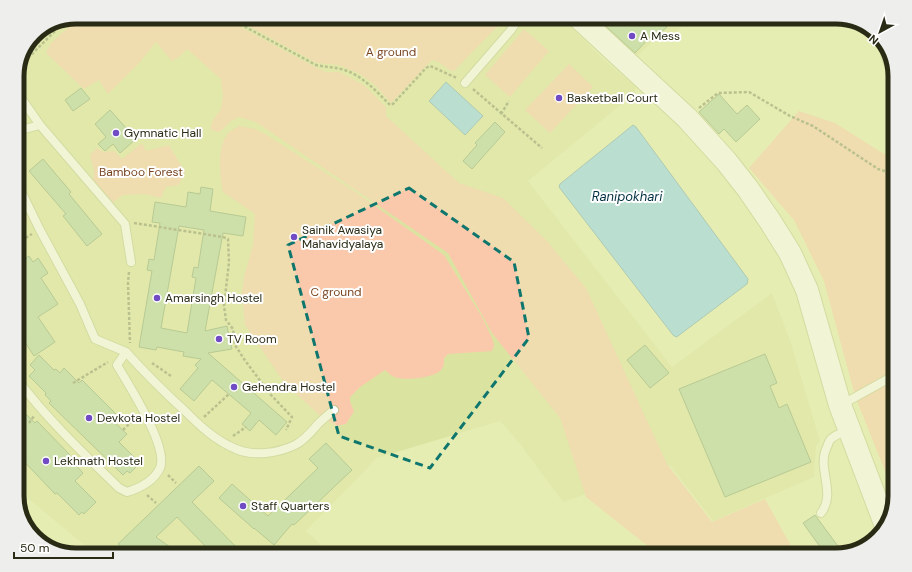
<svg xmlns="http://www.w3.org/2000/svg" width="912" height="572" font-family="'DM Sans',sans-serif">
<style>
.built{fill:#dbe3a0}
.green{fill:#fac9ab}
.water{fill:#86cff6;stroke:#6a9eb2}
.building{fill:#b1d09d;stroke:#819f6e;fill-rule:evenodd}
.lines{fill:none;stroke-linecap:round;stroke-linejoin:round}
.service-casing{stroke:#bfc58c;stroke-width:10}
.minor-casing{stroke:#bfc58c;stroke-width:17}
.primary-casing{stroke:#bfc58c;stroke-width:24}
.path{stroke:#878c63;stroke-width:2.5;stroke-dasharray:3 2;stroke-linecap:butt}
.service{stroke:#fff;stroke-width:8}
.minor{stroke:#fff;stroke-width:15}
.primary{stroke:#fff;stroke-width:22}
.marked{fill:none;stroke:#0f766e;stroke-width:3;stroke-dasharray:8 5;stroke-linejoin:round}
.poi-dot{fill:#704bc4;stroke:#fff;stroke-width:1.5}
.labels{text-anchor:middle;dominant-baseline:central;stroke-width:4;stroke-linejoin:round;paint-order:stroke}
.poi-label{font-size:12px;fill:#292b14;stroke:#fff;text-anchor:start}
.park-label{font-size:12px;fill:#794622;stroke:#fff}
.water-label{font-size:13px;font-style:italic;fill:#033043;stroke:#fff}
.rim{fill:none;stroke:#292b14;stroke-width:5}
</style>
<rect width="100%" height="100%" fill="#e6edb2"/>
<path class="built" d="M 76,17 L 561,17 L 603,59 L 636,87 L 635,93 L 528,181 L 672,367 L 772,293 L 791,343 L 820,441 L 816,446 L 814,477 L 713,521 L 670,465 L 563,502 L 520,444 L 500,421 L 377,458 L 306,531 L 332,555 L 96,555 L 17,489 L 17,73 L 35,34 Z
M 585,17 L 693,17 L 664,42 L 656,38 L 631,62 Z"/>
<path class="green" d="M 80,17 L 222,17 L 315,67 L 326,72 L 339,72 L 364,85 L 386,107 L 386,116 L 459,183 L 503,198 L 547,241 L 586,288 L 667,464 L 712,522 L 765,499 L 796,555 L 659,555 L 586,497 L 560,418 L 492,333 L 448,253 L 256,122 L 239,117 L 231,121 L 221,131 L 217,132 L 210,129 L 213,120 L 221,109 L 223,96 L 221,79 L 187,49 L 179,57 L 172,61 L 156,42 L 139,63 L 108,94 L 99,80 L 84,89 L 46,53 L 51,43 Z
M 231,17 L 501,17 L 501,18 L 498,26 L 454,71 C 445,70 441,60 432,60 L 391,103 L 375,85 L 360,74 L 339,65 L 317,63 Z
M 55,26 L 27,52 L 35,34 Z
M 524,29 L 549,51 L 510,97 L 485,75 Z
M 569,64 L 593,87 L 550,133 L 525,110 Z
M 799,111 L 835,123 L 895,161 L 895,496 L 855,396 L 824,281 L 794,220 L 749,168 Z
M 239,126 L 255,129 L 265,134 L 354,191 L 444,255 L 482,317 L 492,338 L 494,345 L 492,351 L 448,354 L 444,358 C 444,361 444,365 443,367 C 439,378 408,380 398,378 C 393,377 389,374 385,370 L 360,387 L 350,397 L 350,402 L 354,411 L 346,424 L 336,426 L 325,420 L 285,384 L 245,325 L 242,293 L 244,277 L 253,245 L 255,214 L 223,192 C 220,177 217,150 226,136 C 229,131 234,129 239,126 Z
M 142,143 L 146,151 L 169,145 L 185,172 L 179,185 L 166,187 L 161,198 L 145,194 L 123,195 L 112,203 L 93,179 L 94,170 L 90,155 L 97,148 L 104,152 L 114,151 L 122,159 Z"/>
<path class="water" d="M 446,82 L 483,116 L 465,135 L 429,101 Z
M 633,125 L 636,127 L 748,279 L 747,284 L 678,336 L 676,337 L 673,335 L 559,187 L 560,184 Z"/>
<path class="building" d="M 596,17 L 628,17 L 635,24 L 642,17 L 646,17 L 652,23 L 657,18 L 667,27 L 658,35 L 655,32 L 635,53 Z
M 81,88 L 90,99 L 73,111 L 65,100 Z
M 719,94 L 737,114 L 747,105 L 760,119 L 736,142 L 724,129 L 719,134 L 699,112 Z
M 110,110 L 136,139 L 120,153 L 113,144 L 105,151 L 98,144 L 106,137 L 95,124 Z
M 495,122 L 505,132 L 472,169 L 463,161 L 477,145 L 475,143 Z
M 43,159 L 71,192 L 69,194 L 102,234 L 87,246 L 63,216 L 66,214 L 29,171 Z
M 201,187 L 213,189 L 210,211 L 246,217 L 243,236 L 223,233 L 205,331 L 227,326 L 232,349 L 208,353 L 287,422 L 276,435 L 259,420 L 250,431 L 242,424 L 251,413 L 212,380 L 194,401 L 180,389 L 198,368 L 195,365 L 201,359 L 183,356 L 184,352 L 157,347 L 156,350 L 139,347 L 152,271 L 147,270 L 148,265 L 149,259 L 154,260 L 160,223 L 152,222 L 155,202 L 186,207 L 188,192 L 200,194 ZM 179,226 L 204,230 L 198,268 L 194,267 L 192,277 L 196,278 L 187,333 L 161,328 Z
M 29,256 L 33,262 L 38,258 L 48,273 L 41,278 L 58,304 L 38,317 L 55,342 L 34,356 L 17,330 L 17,272 L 21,269 L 18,263 Z
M 645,345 L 669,373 L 650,388 L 627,360 Z
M 765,354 L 777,383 L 770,386 L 779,408 L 787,404 L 811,462 L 725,497 L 679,389 Z
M 39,355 L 54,370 L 56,369 L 60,373 L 64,368 L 79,383 L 82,380 L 117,415 L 112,420 L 127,434 L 119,442 L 140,463 L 130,473 L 127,471 L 123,475 L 49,403 L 51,401 L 45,395 L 46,393 L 29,376 L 35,370 L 30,365 Z
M 17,405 L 35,423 L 37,421 L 71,456 L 69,458 L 83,473 L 75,481 L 96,502 L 84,514 L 82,512 L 79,515 L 57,493 L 55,494 L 17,454 Z
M 326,443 L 352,470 L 294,525 L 292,524 L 274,545 L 254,528 L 254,529 L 219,498 L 232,484 L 268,516 L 318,468 L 309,459 Z
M 199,466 L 214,481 L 192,502 L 244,555 L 214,555 L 177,517 L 156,537 L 181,555 L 129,555 L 118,544 Z
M 815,515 L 843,553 L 836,555 L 826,555 L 803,523 Z"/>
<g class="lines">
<defs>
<path id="service" d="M 465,83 L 511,30 L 518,19 L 517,17
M 17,92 L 40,125 L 17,131
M 40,125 L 125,224 L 131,262
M 17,183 L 40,230 L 80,304 L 95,339 L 126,352 L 117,365 C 128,384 169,447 160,468 C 154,481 140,488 127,492 L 119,488 C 84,454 47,419 17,379
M 126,352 C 145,373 164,392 185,411 C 200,426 216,441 236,449 C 254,457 278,453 295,445 C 305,440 311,432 318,424 C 323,419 328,415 334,410
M 841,405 L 895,375
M 821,513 C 837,493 816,468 827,447 C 828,445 829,440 831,439 C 835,435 843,432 848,430"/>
<path id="minor" d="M 889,55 L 893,66"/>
<path id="primary" d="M 578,17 L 687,118 L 726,161 L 748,189 L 770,221 L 790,253 L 807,290 L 840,405 L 886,526"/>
</defs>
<use href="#service" class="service-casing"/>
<use href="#minor" class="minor-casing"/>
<use href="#primary" class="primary-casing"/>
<path class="path" d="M 227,17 L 316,65 C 325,67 333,67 341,69 C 361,74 375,90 389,104 L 392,105 L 426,68 L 430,66 L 457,78
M 21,65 L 64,22
M 473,89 L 542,148
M 699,108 L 718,93 L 749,92 L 790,116 L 813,126 L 878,169 L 895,174
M 501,114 L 509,101
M 134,223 L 223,237 L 228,239 L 229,262 L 224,306 L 226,320 L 233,329 L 235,345 L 244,359 L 270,394 L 292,417 L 286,430
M 17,243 L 32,234
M 17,266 L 20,270
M 129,272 L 128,283 L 130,343
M 152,363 L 171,376
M 73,383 L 108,362
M 204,417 L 229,394
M 29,423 L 34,416
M 123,430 L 136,417
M 233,436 L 246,427
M 70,463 L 74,459
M 168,475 L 176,483
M 147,495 L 156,503"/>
<use href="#service" class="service"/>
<use href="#minor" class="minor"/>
<use href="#primary" class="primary"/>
</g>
<path d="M0 0H912V572H0ZM 409,188 L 514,262 L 529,338 L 430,468 L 339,436 L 288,245 Z" fill="#e6edb2" fill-opacity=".55" fill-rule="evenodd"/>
<path class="marked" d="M 409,188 L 514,262 L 529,338 L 430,468 L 339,436 L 288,245 Z"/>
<g class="poi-dot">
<circle cx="632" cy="36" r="4"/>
<circle cx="559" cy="98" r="4"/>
<circle cx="116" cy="133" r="4"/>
<circle cx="294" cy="237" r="4"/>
<circle cx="157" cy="298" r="4"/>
<circle cx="219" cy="339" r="4"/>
<circle cx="234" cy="387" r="4"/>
<circle cx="89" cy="418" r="4"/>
<circle cx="46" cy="461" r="4"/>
<circle cx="243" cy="506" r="4"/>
</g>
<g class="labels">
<g class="poi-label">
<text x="640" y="36">A Mess</text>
<text x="567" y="98">Basketball Court</text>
<text x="124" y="133">Gymnatic Hall</text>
<text x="302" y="230">Sainik Awasiya<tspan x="302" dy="14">Mahavidyalaya</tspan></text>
<text x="165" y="298">Amarsingh Hostel</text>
<text x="227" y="339">TV Room</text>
<text x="242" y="387">Gehendra Hostel</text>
<text x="97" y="418">Devkota Hostel</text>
<text x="54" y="461">Lekhnath Hostel</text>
<text x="251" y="506">Staff Quarters</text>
</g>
<g class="park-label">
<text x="391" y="52">A ground</text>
<text x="141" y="172">Bamboo Forest</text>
<text x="336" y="292">C ground</text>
</g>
<g class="water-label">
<text x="627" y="196">Ranipokhari</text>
</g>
</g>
<path d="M0 0H912V572H0ZM76 24H836A52 52 0 0 1 888 76V496A52 52 0 0 1 836 548H76A52 52 0 0 1 24 496V76A52 52 0 0 1 76 24Z" fill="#eeeeec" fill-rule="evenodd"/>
<path class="rim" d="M76 24H836A52 52 0 0 1 888 76V496A52 52 0 0 1 836 548H76A52 52 0 0 1 24 496V76A52 52 0 0 1 76 24Z"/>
<g transform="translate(880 32) rotate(220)" stroke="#ffffff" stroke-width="3" paint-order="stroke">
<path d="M0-3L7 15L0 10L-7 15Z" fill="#292b14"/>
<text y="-6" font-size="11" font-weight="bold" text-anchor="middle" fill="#292b14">N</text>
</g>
<path d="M14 552v6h99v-6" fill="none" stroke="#292b14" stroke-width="2"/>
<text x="20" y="552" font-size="12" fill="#292b14" stroke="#ffffff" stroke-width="3" paint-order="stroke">50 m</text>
</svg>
